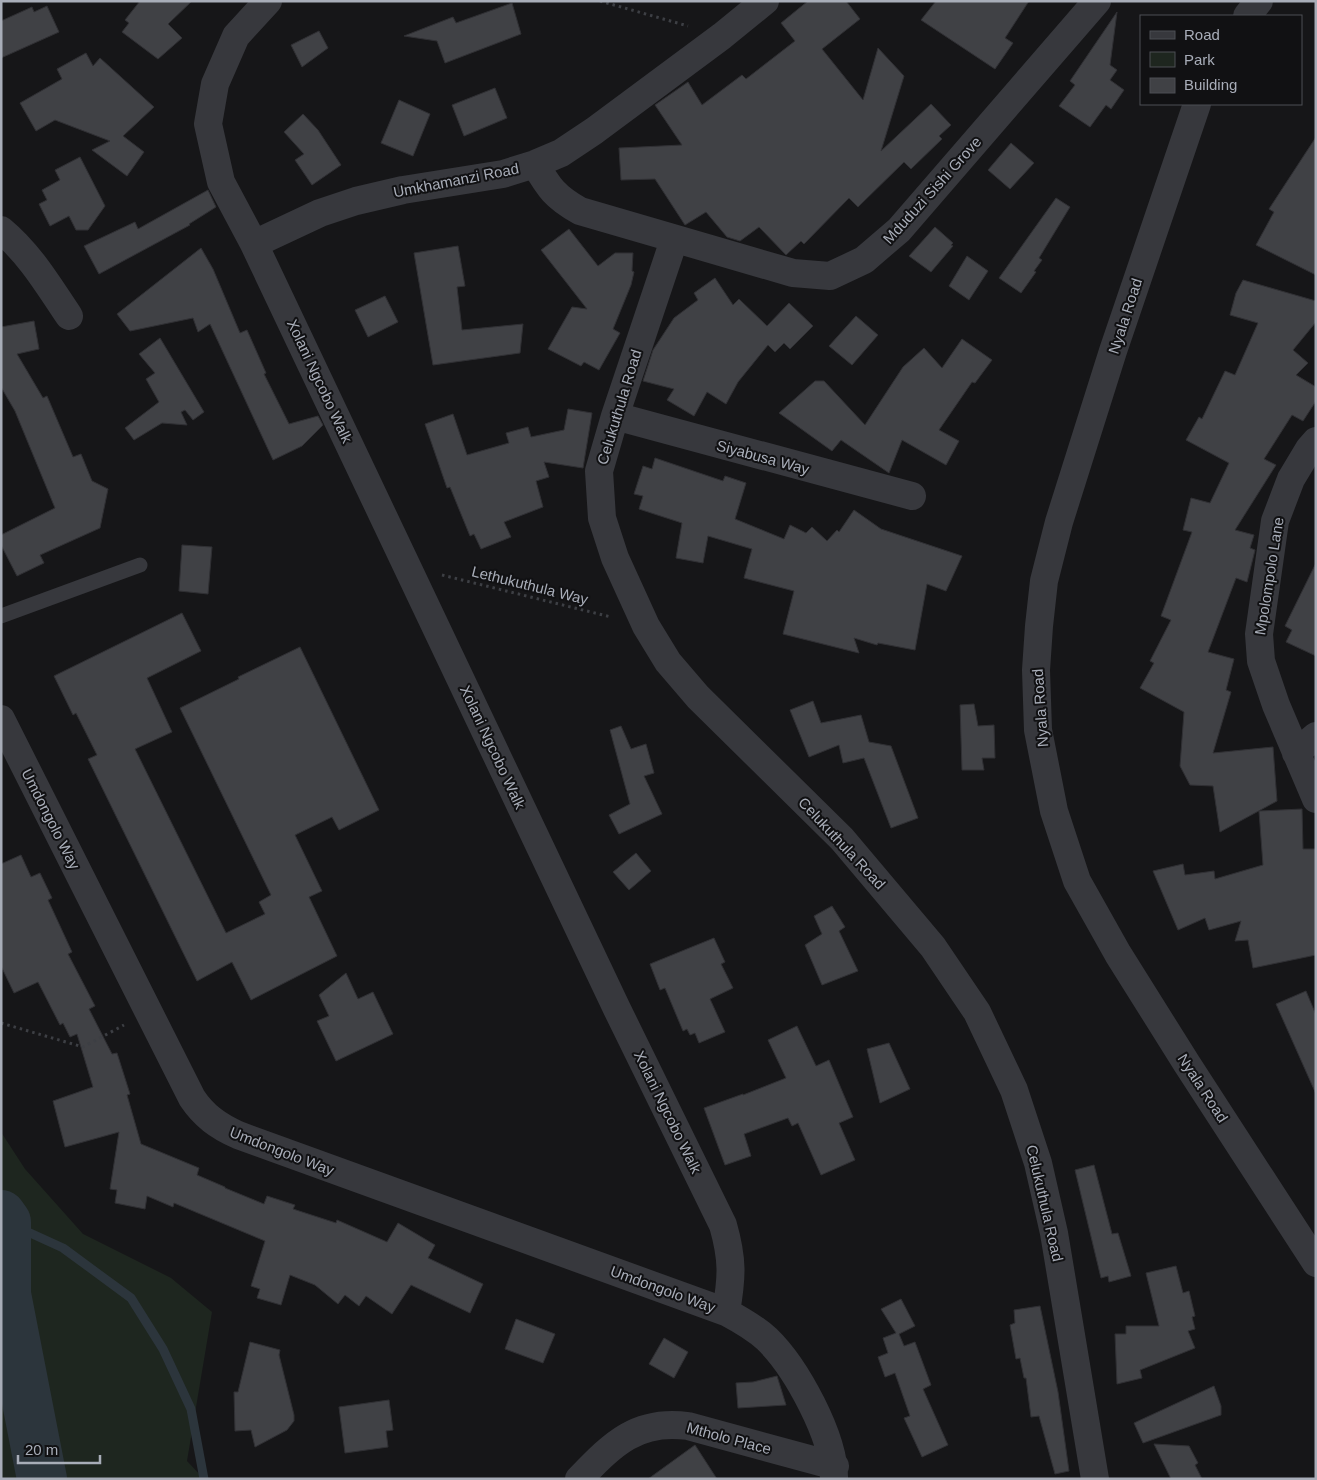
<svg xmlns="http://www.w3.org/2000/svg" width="1317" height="1480" font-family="Arial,sans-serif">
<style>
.green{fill:#1e261f}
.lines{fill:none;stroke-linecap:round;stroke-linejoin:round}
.stream{stroke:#2c353c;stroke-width:9}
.river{stroke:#2c353c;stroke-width:50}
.building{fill:#404145;stroke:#303034}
.path{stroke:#3d3f44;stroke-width:3;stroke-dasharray:2.5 4;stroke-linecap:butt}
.service{stroke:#37383d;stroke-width:15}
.minor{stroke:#37383d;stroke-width:28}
.tertiary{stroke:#37383d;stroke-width:28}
.labels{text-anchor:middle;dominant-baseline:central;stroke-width:4;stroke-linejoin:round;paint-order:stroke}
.street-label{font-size:15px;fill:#a8adb8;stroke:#111113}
</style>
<rect width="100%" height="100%" fill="#161618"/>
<path class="green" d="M 1,1132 L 25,1169 L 83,1234 L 171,1278 L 212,1312 L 187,1461 L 204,1479 L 1,1479 Z"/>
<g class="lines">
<path class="stream" d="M 6,1222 L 63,1248 L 131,1298 L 163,1349 L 191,1409 L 204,1479"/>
<path class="river" d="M 1,1215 L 6,1222 L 6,1294 L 42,1479"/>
</g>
<path class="building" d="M 140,1 L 192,1 L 168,24 L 182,38 L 158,59 L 122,32 L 129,23 L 125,20 Z
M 808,1 L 846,1 L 860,19 L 822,49 L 863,100 L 878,48 L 904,76 L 881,151 L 931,104 L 951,125 L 939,136 L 942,139 L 911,169 L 904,162 L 858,207 L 849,198 L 804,244 L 801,241 L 786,255 L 759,227 L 740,241 L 727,237 L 706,212 L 685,225 L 655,179 L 621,180 L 619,148 L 682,145 L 655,105 L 688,82 L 702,105 L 742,75 L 746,79 L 795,41 L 781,23 Z
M 936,1 L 1029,1 L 1005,38 L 1013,43 L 995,69 L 921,20 Z
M 512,3 L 521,34 L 445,63 L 437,41 L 404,36 L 453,17 L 456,23 Z
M 47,6 L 59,32 L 1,58 L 1,21 L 32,7 L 34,12 Z
M 1117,12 L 1110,65 L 1117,70 L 1110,80 L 1124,90 L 1111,109 L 1106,105 L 1090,127 L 1059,106 L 1075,85 L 1070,81 Z
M 319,31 L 328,48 L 302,67 L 291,45 Z
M 86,53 L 93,66 L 100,58 L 154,107 L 123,136 L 144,152 L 127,176 L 92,150 L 110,141 L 55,120 L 36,131 L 20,103 L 62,79 L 57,69 Z
M 495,88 L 507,118 L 464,136 L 452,105 Z
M 399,100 L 430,114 L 413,156 L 381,143 Z
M 303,114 L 318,130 L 341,165 L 312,185 L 295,160 L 304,154 L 284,132 Z
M 1316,137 L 1316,275 L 1256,245 L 1274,212 L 1269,209 Z
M 1011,143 L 1034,163 L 1010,189 L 988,170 Z
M 80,157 L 105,206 L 88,230 L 76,230 L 69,216 L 50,226 L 39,204 L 47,200 L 42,190 L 60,180 L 55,170 Z
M 208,190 L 216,207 L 189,224 L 190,225 L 99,274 L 84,246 L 135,222 L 138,229 Z
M 1056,198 L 1070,207 L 1039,258 L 1042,260 L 1034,271 L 1036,272 L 1021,293 L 999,278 Z
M 935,227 L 953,243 L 951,245 L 953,246 L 931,272 L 909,256 Z
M 569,229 L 598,266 L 615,253 L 633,253 L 632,271 L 634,272 L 631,285 L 613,329 L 620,333 L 599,370 L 584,362 L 581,366 L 548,349 L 572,307 L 587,309 L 541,250 Z
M 458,246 L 465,286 L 457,287 L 462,330 L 523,324 L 520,353 L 433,365 L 414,253 Z
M 201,248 L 213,269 L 240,333 L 247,330 L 266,373 L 264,374 L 289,424 L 318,416 L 323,425 L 302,446 L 273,460 L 210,324 L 198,332 L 193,318 L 130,331 L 117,314 Z
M 967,256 L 988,271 L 969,300 L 949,286 Z
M 715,278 L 733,305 L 739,299 L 767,326 L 789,303 L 813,326 L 790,349 L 784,343 L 775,352 L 768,345 L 738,382 L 726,404 L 707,392 L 694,416 L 667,400 L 674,389 L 643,381 L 653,350 L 674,318 L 698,300 L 694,293 Z
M 1243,280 L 1316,301 L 1316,322 L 1293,350 L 1308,363 L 1296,375 L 1316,387 L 1316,401 L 1303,421 L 1292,415 L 1264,459 L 1276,465 L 1235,530 L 1254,535 L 1250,548 L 1255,550 L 1247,582 L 1236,578 L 1208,652 L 1234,659 L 1226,690 L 1231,692 L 1213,753 L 1273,747 L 1277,801 L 1220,832 L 1213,786 L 1190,785 L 1180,766 L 1184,712 L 1140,688 L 1154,663 L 1150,661 L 1171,620 L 1161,616 L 1192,532 L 1183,530 L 1191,498 L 1210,503 L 1229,463 L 1186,440 L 1199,417 L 1202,419 L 1225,371 L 1235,375 L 1258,323 L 1230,315 L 1236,293 Z
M 385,296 L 398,322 L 368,337 L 355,310 Z
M 856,316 L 878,335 L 852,365 L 829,346 Z
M 34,321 L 39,349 L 17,354 L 43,398 L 47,396 L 73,457 L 81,454 L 92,481 L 108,489 L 100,528 L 40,555 L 44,563 L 17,576 L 1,545 L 1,535 L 55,508 L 15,411 L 1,387 L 1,327 Z
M 160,338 L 204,412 L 193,420 L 185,410 L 181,412 L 187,425 L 162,423 L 134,440 L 125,428 L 159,402 L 146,379 L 155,373 L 139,354 Z
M 962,339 L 992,360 L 975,383 L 972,382 L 939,430 L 959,441 L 946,465 L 902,440 L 889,473 L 841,440 L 832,451 L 779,413 L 815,381 L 824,381 L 865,425 L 903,367 L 924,348 L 942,368 Z
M 568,409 L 592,413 L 583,468 L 544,462 L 549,477 L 536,481 L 543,507 L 504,522 L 511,537 L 481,549 L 474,534 L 470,536 L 450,487 L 447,488 L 425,424 L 453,414 L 467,455 L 509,443 L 506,433 L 528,427 L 531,437 L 564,430 Z
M 655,458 L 723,481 L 725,476 L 746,483 L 735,519 L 784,539 L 790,525 L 806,533 L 812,527 L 827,541 L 837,530 L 839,532 L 854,510 L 881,529 L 962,556 L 946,591 L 927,584 L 915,650 L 878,643 L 877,645 L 854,638 L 859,653 L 783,634 L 794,591 L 744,578 L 752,549 L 708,536 L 703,563 L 676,558 L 682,523 L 639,509 L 643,496 L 634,494 L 643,466 L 652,469 Z
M 182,545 L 212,547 L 208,594 L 179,591 Z
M 1316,563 L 1316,656 L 1286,642 L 1292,630 L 1285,626 Z
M 182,613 L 201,651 L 147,678 L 172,732 L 135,749 L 226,933 L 265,914 L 259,902 L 271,895 L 180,708 L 239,679 L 238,677 L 300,647 L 379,810 L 339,830 L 332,817 L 295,835 L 322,891 L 309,897 L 337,956 L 251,1000 L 232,962 L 197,981 L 88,759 L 97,755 L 76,713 L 73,715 L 54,676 Z
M 813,701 L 821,723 L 861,715 L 869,742 L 891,746 L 918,818 L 891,828 L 864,758 L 843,763 L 839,745 L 809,757 L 790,710 Z
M 974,704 L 978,726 L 994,725 L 995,758 L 982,758 L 984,770 L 962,770 L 960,705 Z
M 621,726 L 631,749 L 646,744 L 654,773 L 644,776 L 662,814 L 619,834 L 609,815 L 630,804 L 610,730 Z
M 1302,809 L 1303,849 L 1316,849 L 1316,955 L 1253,968 L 1248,940 L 1235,941 L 1241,921 L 1209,930 L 1205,918 L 1178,930 L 1153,871 L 1183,864 L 1185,875 L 1214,871 L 1215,879 L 1263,865 L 1259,811 Z
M 636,853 L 651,871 L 629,890 L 613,872 Z
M 21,855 L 31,877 L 40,873 L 52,898 L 48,900 L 72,952 L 68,954 L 95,1006 L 89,1009 L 112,1054 L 117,1053 L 130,1094 L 127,1095 L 141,1144 L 199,1168 L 197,1175 L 225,1187 L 225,1188 L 264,1204 L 267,1196 L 295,1205 L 293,1209 L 336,1223 L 337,1220 L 387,1242 L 398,1223 L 435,1245 L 428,1258 L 483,1284 L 470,1313 L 411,1285 L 392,1314 L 366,1296 L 359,1306 L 345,1295 L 338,1304 L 315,1285 L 290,1275 L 281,1305 L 257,1298 L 260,1289 L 251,1286 L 265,1241 L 174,1203 L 173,1207 L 147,1196 L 145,1209 L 115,1203 L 117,1190 L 110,1189 L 119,1132 L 65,1147 L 53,1101 L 93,1087 L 77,1034 L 70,1037 L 63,1023 L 60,1025 L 38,982 L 14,993 L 1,966 L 1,864 Z
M 832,906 L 845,927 L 839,931 L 858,971 L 822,985 L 805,945 L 822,934 L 814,916 Z
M 714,938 L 725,962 L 721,964 L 733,988 L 710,999 L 725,1032 L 699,1043 L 695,1033 L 690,1035 L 687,1029 L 683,1031 L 665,988 L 660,990 L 650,964 Z
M 346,973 L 358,999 L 373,992 L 393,1034 L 336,1061 L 317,1021 L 329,1016 L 319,995 Z
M 1306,991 L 1316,1015 L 1316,1094 L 1276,1004 Z
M 797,1026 L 816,1066 L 829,1060 L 853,1117 L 839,1123 L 855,1160 L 821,1175 L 798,1123 L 792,1126 L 788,1118 L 744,1134 L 751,1156 L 725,1165 L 704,1108 L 743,1094 L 743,1095 L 786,1078 L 768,1040 Z
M 889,1043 L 910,1089 L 880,1103 L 867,1049 Z
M 1094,1165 L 1112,1234 L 1118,1233 L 1131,1276 L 1109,1282 L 1108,1276 L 1101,1278 L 1075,1170 Z
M 1176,1266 L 1183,1293 L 1189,1291 L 1195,1316 L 1192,1317 L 1195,1329 L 1188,1331 L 1195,1348 L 1140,1370 L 1142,1378 L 1117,1384 L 1115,1334 L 1126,1334 L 1126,1326 L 1159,1326 L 1146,1273 Z
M 901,1299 L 915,1326 L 899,1334 L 904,1346 L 915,1342 L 931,1385 L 923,1389 L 948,1445 L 922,1457 L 904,1418 L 910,1416 L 895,1373 L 885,1377 L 878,1357 L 888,1353 L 883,1338 L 896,1333 L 881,1309 Z
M 1040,1306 L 1058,1392 L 1069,1471 L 1055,1474 L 1039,1416 L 1031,1417 L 1026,1378 L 1024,1378 L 1020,1358 L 1016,1359 L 1010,1325 L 1015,1323 L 1014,1310 Z
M 516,1319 L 555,1334 L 543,1363 L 505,1349 Z
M 664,1338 L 688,1352 L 674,1378 L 649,1364 Z
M 250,1342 L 280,1350 L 279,1355 L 294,1415 L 294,1421 L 287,1430 L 255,1447 L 251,1430 L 235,1431 L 234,1392 L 238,1392 Z
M 777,1376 L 786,1405 L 738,1408 L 736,1383 L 753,1382 Z
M 1214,1386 L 1221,1406 L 1221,1415 L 1143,1443 L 1134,1423 Z
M 389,1400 L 393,1430 L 386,1431 L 388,1447 L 345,1453 L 339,1407 Z
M 1154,1444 L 1189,1446 L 1198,1463 L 1195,1465 L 1202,1479 L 1171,1479 Z
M 695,1445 L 717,1479 L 648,1479 Z"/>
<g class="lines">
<path class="path" d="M 600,1 L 688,26
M 442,575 L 611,617
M 1,1023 L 83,1047 L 124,1025"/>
<path class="service" d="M 1,616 L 140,565"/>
<path class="minor" d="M 268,1 L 236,36 L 215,84 L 208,124 L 221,182 L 254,244 L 617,1009 L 723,1225 C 733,1260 732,1277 726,1312
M 535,164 C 549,188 555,197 580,211 L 793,273 L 830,276 L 864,260 L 899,230 L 1097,1
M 1,230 C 30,254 48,285 69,316
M 674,240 L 615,416 L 599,471 L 602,518 L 615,558 L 646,626 L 668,662 L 698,697 L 842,839 L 933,947 L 977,1012 L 1014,1090 L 1038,1163 L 1054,1233 L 1095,1479
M 254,244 L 320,213 L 356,201 L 403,190 L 503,174 L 535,164 L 561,153 L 594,131 L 722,36 L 765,1
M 615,416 L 912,496
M 1316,441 L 1309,449 L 1291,479 L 1275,521 L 1259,634 L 1261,661 L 1276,705 L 1316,799
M 1,719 L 192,1098 C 204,1116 218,1126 238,1135 L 726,1312 C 741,1320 755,1328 767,1339 C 796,1367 835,1438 834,1479
M 1296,753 L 1316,736
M 579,1479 C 612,1445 636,1419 688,1426 L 835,1466"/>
<path class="tertiary" d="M 1247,16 L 1259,1
M 1197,104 L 1113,351 L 1059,522 L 1044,581 L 1039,626 L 1036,670 L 1038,730 L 1054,811 L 1077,881 L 1118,954 L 1187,1064 L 1316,1263"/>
</g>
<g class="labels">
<g class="street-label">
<text transform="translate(456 180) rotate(-11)">Umkhamanzi Road</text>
<text transform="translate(932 190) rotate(-48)">Mduduzi Sishi Grove</text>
<text transform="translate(1125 316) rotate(-72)">Nyala Road</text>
<text transform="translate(320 381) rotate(65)">Xolani Ngcobo Walk</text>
<text transform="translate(619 407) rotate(-73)">Celukuthula Road</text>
<text transform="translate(763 457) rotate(15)">Siyabusa Way</text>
<text transform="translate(1269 576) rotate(-81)">Mpolompolo Lane</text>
<text transform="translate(530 585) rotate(14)">Lethukuthula Way</text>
<text transform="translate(1040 708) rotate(-94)">Nyala Road</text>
<text transform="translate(493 747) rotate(65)">Xolani Ngcobo Walk</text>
<text transform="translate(51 819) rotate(63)">Umdongolo Way</text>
<text transform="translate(842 843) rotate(47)">Celukuthula Road</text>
<text transform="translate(1203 1088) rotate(57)">Nyala Road</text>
<text transform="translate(668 1112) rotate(64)">Xolani Ngcobo Walk</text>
<text transform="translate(282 1151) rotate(21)">Umdongolo Way</text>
<text transform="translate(1045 1203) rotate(77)">Celukuthula Road</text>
<text transform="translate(663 1289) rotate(20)">Umdongolo Way</text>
<text transform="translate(729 1438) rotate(15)">Mtholo Place</text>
</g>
</g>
<rect width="1317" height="1480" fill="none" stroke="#a8adb8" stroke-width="5"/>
<rect x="1140" y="15" width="162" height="90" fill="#111113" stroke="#4d4f55"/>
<rect x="1150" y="31" width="25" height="8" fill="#37383d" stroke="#4d4f55"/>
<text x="1184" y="40" font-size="15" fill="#a8adb8">Road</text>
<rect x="1150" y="52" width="25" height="15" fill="#1e261f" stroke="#4d4f55"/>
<text x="1184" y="65" font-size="15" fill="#a8adb8">Park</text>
<rect x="1150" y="78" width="25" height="15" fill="#404145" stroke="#4d4f55"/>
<text x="1184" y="90" font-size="15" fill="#a8adb8">Building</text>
<path d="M18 1455v8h82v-8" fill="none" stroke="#a8adb8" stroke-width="2.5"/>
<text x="25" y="1455" font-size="15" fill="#a8adb8" stroke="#111113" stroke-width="4" paint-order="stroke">20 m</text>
</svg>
